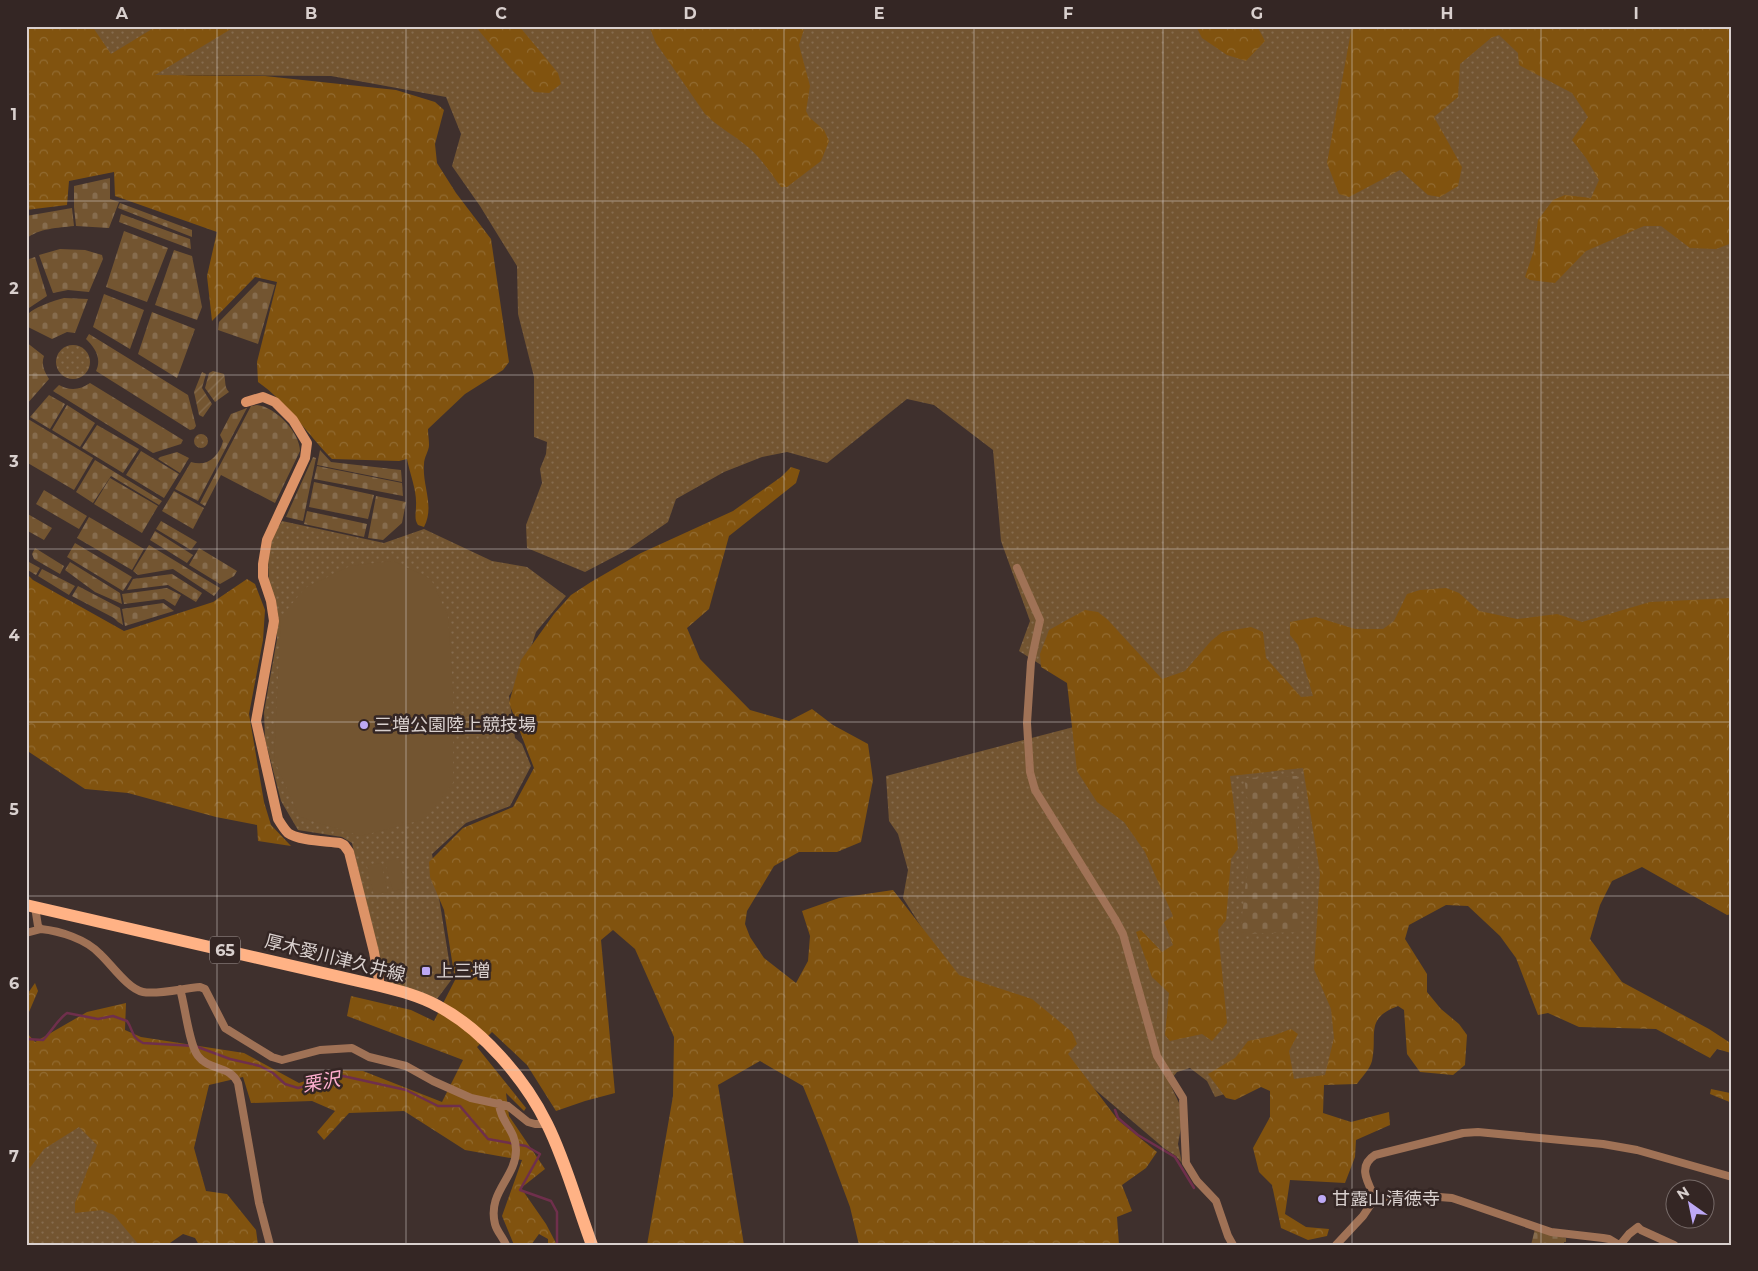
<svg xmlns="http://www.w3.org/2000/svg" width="1758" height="1271" font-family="Montserrat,'Noto Sans JP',sans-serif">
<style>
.grass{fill:url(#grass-dots)}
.forest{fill:url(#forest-crowns)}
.cemetery{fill:url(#cemetery-stones)}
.garden{fill:url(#garden-furrows)}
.pitch{fill:#735531}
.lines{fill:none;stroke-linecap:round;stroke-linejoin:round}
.stream{stroke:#6f2f4c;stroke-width:2.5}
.street{stroke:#a07256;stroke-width:8}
.secondary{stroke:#dd9367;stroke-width:10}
.primary{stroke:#ffb285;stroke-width:12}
.grid{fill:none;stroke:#d9d0ce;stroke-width:1;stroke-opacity:0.55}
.poi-dot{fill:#bda9f5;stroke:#342624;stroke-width:2}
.labels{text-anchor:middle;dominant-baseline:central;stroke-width:5;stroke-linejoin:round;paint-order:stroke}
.shield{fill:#342624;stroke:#a89d9b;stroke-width:1}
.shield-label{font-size:16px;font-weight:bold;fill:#d9d0ce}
.poi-label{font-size:18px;fill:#d9d0ce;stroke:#342624;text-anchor:start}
.street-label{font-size:18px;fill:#d9d0ce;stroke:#342624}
.water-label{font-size:19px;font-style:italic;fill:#ffaecf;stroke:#342624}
.neatline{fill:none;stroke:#d9d0ce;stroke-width:2}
.grid-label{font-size:16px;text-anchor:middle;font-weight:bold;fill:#d9d0ce}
</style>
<defs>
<pattern id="grass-dots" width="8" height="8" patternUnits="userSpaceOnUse" patternTransform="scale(1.25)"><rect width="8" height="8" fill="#735531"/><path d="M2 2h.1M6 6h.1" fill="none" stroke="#866c4e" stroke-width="1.8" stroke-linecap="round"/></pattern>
<pattern id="forest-crowns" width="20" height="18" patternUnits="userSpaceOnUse" patternTransform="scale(1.25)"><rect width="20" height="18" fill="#81530f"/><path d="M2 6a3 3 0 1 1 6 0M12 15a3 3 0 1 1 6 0" fill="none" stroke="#926b31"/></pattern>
<pattern id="cemetery-stones" width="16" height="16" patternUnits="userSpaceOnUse" patternTransform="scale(1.25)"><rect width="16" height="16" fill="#735531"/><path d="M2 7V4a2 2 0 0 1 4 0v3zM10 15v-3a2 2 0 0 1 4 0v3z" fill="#866c4e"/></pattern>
<pattern id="garden-furrows" width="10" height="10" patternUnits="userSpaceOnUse" patternTransform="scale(1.25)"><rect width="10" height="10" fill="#735531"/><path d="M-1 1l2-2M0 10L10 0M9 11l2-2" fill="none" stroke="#866c4e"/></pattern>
</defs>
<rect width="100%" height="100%" fill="#3f302d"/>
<path class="grass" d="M 26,26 L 1612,26 L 1732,100 L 1732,684 L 1429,805 L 1329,1078 L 1248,1087 L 1215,1097 L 1207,1081 L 1190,1068 L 1177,1072 L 1169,1082 L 1180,1105 L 1181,1127 L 1178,1144 L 1182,1163 L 1176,1156 L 1165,1149 L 984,995 L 955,980 L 903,898 L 908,870 L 898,834 L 889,821 L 886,776 L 1120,715 L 1019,651 L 1030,621 L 1001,541 L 993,450 L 934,405 L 907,399 L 827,463 L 787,452 L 762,457 L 724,472 L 676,499 L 668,522 L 627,550 L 585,572 L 527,548 L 526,525 L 542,483 L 540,469 L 546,454 L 547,442 L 534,437 L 534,377 L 518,314 L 517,266 L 480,206 L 452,166 L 461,134 L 446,97 L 331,76 L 189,75 L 26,92 Z
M56 362a17 17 0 1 1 34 0a17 17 0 1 1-34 0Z
M194 441a7 7 0 1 1 14 0a7 7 0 1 1-14 0Z
M 282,521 L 384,543 L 424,529 L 492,561 L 527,567 L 566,596 L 536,632 L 522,675 L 509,696 L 515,738 L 522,744 L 531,766 L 510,806 L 466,823 L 432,854 L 452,979 L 437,999 L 388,983 L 382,973 L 352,843 L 342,837 L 298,830 L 281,801 L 265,739 L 264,712 L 277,639 L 277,615 L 269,585 L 268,560 L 272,537 Z
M 73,1109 L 165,1245 L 26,1245 L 26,1150 Z"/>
<path class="forest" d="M 26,26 L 92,26 L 111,54 L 157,26 L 236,26 L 155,75 L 265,76 L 396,90 L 435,102 L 444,110 L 435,144 L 437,163 L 456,193 L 491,239 L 509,362 L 503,370 L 465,394 L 428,429 C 428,434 429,440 429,445 C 429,451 424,457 424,464 C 422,486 435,506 424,527 L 418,525 C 414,519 416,514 416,506 C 417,490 410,475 407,459 L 399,461 L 332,459 C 307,434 287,402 258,382 L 257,362 L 277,282 L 255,277 L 212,321 L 207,276 L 217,232 L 115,196 L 114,172 L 69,181 L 67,205 L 26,210 Z
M 475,26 L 519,26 L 558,73 L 561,84 L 549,93 L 534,92 L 513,71 Z
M 649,26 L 805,26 L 799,45 L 810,86 L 806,111 L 809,117 L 824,130 L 829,141 L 821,161 L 787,187 L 781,187 C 771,173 761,158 748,147 C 734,135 718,127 705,114 L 656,43 Z
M 1196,26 L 1257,26 L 1265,41 L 1246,61 L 1227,55 L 1202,38 Z
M 1352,26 L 1732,26 L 1732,243 L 1716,249 L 1690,248 L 1661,226 L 1644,226 L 1586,251 L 1555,283 L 1530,280 L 1525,277 L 1534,250 L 1538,220 L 1553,200 L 1565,195 L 1591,198 L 1599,180 L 1586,158 L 1572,140 L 1588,117 L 1572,93 L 1519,65 L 1518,53 L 1499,35 L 1491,38 L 1460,64 L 1458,97 L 1434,117 L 1462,167 L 1458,186 L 1440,197 L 1428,195 L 1400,170 L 1349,197 L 1339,194 L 1327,163 Z
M 791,467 L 800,470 L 796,483 L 729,536 L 709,609 L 687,628 L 700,659 L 750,710 L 789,721 L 812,709 L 833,725 L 868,744 L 873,780 L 861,842 L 837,852 L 799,852 L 774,866 L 747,911 L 745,924 L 750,937 L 764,958 L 796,983 L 808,961 L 810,936 L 802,911 L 839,898 L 893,890 L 959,975 L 1032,999 L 1072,1032 L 1077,1044 L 1068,1054 L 1118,1120 L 1157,1152 L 1146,1168 L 1122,1185 L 1132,1211 L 1117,1217 L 1119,1245 L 859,1245 L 850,1207 L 826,1143 L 803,1086 L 760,1061 L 718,1085 L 744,1245 L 647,1245 L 673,1096 L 674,1037 L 635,949 L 613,930 L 601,940 L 615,1093 L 585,1101 L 556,1111 L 527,1065 L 492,1032 L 477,1047 L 526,1108 L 524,1111 L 506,1093 L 509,1116 L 545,1169 L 521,1188 L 546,1224 L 557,1245 L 548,1245 L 548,1239 L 539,1234 L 531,1245 L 514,1245 L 502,1216 L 522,1160 L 465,1150 L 404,1111 L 349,1113 L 324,1140 L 317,1132 L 335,1111 L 312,1101 L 251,1103 L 243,1077 L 209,1085 L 194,1148 L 206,1191 L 227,1194 L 256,1230 L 258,1245 L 199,1245 L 195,1238 L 183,1234 L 167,1245 L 139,1245 L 114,1215 L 102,1210 L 75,1213 L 75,1203 L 97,1145 L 79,1127 L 44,1149 L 26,1173 L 26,1032 L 35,1042 L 87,1012 L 126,1003 L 125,1030 L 141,1037 L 244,1053 L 299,1083 L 339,1070 L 363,1071 L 442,1102 L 463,1060 L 347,1016 L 351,996 L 411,1010 L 434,1021 L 455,980 L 444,910 L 430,877 L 429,862 L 463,828 L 513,807 L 534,768 L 509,703 L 521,660 L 554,614 L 571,595 L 591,582 L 641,553 L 733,511 L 781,477 Z
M 26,573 L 33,580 L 124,631 L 213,602 L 247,579 L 255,584 L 265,610 L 263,640 L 249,714 L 264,802 L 271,825 L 291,846 L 258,841 L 257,825 L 216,817 L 128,793 L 85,789 L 26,750 Z
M 1446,588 L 1459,593 L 1479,611 L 1517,619 L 1557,614 L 1582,622 L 1650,602 L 1732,598 L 1732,914 L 1727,915 L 1642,867 L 1612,881 L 1600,905 L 1590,939 L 1622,982 L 1709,1029 L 1732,1044 L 1732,1059 L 1731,1053 L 1717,1049 L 1710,1058 L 1656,1029 L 1579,1027 L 1548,1013 L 1538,1015 L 1516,958 L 1500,936 L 1468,906 L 1446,905 L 1409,925 L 1405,939 L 1427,974 L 1427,992 L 1441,1009 L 1459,1024 L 1467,1035 L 1465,1065 L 1453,1075 L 1420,1072 L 1407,1054 L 1404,1010 L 1398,1006 C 1364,1019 1378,1034 1372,1061 C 1370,1069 1361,1078 1357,1084 L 1324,1085 L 1323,1113 L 1351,1122 L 1389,1112 L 1390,1125 L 1356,1140 L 1355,1157 L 1345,1183 L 1290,1180 L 1285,1214 L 1306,1227 L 1329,1229 L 1327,1236 L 1308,1240 L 1281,1228 L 1272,1185 L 1259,1172 L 1253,1148 L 1270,1117 L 1270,1091 L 1261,1087 L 1235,1100 L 1226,1098 L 1208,1074 L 1235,1058 L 1248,1041 L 1272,1036 L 1291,1029 L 1298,1034 L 1289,1051 L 1294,1079 L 1325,1075 L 1334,1038 L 1331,1009 L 1314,969 L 1320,873 L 1303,768 L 1230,776 L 1235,814 L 1238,849 L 1231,859 L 1226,920 L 1218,930 L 1227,1023 L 1212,1041 L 1202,1034 L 1170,1041 L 1165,1035 L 1169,993 L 1152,977 L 1136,932 L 1141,930 L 1162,952 L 1173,945 L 1164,922 L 1173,916 L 1145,852 L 1124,822 L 1097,802 L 1077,771 L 1067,683 L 1041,667 L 1040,654 L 1049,630 L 1085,610 L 1098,612 L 1108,620 L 1162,679 L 1185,671 L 1211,641 L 1222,632 L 1251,627 L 1263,632 L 1266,658 L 1301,697 L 1313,696 L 1298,645 L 1290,635 L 1290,622 L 1316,617 L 1355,629 L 1383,629 L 1394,621 L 1407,594 L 1420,590 Z
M 35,983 L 38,991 L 26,1019 L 26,996 Z
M 1711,1089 L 1730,1093 L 1732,1089 L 1732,1103 L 1710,1094 Z"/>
<path class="cemetery" d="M 110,178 L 110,199 L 119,202 L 109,228 L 76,226 L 74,207 L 74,186 Z
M 120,203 L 192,230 L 192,237 L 118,208 Z
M 72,208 L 74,226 C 58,228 39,228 26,239 L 26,216 Z
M 121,214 L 190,239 L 191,249 L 119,222 Z
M 124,231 L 168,248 L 147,302 L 106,287 Z
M 60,249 L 85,250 L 102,255 L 103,259 L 89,292 L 68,290 L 53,293 L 39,255 Z
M 174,250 L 192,256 L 202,307 L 197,320 L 155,305 Z
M 35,257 L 47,296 L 26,310 L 26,260 Z
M 259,281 L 275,285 L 258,344 L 218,330 L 219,322 Z
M 104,294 L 144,310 L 130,349 L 93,327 Z
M 64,298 L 88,299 L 75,333 L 67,332 L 52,339 L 26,326 C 26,323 25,320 26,317 C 30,308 56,300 64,298 Z
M 152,312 L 195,329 L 177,378 L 138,354 Z
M 89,334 L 188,395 L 196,426 L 194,429 L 190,430 L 96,371 C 102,358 95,348 86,339 Z
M 26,342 L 44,356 C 41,364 44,371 49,379 L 26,405 Z
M 90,383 L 183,440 L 181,444 L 153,453 L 53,391 L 59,385 C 70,391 80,390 90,383 Z
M 49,395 L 65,404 L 50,429 L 30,417 Z
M 67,405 L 95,423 L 80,447 L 52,430 Z
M 257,405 C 276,407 300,433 300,451 L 275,503 L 221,475 L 205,506 L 200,503 L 251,406 Z
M 247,408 L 198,501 L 175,489 L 191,462 C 207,467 219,457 223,441 L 220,435 L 231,414 Z
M 28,419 L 93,458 L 74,490 L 26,462 L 26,421 Z
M 97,425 L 139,449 L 123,473 L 82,448 Z
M 320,450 L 331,462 L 401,470 L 402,482 L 317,465 Z
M 141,451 L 179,474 L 164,498 L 126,475 Z
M 177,452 L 189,458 L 180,473 L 158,459 L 160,457 Z
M 313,457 L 316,458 L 303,521 L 286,517 Z
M 95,460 L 162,501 L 159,505 L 111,476 L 93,503 L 76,492 Z
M 317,466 L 402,483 L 403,496 L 314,479 Z
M 110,478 L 158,506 L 142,533 L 94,504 Z
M 314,482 L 374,495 L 368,519 L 309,507 Z
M 44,490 L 87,516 L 79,529 L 36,504 Z
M 174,491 L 204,508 L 193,529 L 162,511 Z
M 376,496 L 406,502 L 402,523 L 383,540 L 368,538 Z
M 307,511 L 367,524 L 364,537 L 304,524 Z
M 26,513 L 52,528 L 44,540 L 26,530 Z
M 89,517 L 144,549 L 132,570 L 77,538 Z
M 161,521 L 197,542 L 191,550 L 156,529 Z
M 155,531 L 193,555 L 187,563 L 150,540 Z
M 75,543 L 132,577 L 123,591 L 67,557 Z
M 149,545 L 220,588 L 214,596 L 173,569 L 138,575 L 133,571 Z
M 35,548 L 64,566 L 60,574 L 34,559 L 32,554 Z
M 199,548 L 237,571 L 234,576 L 220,584 L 189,565 Z
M 26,559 L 29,562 L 40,568 L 36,575 L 26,569 Z
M 70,562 L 120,593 L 122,604 L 95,592 L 65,570 Z
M 42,569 L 75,586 L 69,595 L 38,576 Z
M 172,574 L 202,593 L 196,602 L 168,585 L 127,590 L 133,579 Z
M 78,586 L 120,608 L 123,625 L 118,622 L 114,618 L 72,596 Z
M 167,588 L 181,595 L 175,606 L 164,599 L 124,604 L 122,594 Z
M 163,603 L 174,611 L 125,626 L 122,609 Z
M 1297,776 L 1300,932 L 1240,934 L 1252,827 L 1244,778 Z
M 1535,1229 L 1566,1238 L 1566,1242 L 1564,1242 L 1564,1245 L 1531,1245 Z"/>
<path class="garden" d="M 213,371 L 224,374 C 226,381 224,387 229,392 L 215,402 L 205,388 L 209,373 Z
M 202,372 L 206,374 L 202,388 L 212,404 L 203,417 L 199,415 L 194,392 Z"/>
<path class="pitch" d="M 393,561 L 431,579 L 448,616 L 453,690 L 453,783 L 425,819 L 361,836 L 300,817 L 274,760 L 281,617 L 305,588 L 350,566 Z
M 399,858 L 406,888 L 393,891 L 385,862 Z
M 381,863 L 388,892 L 374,895 L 367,866 Z"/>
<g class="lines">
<path class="stream" d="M 26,1039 L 43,1040 C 52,1031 57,1020 67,1013 L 98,1019 L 113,1016 L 127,1021 C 134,1031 130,1036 143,1043 L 195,1046 L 230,1059 L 260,1066 L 273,1073 L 285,1084 L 298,1088 L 314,1084 L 325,1078 L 343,1076 L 406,1090 L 438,1106 L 460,1106 L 488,1139 L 526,1146 L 540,1154 L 520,1190 L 551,1201 L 557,1212 L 557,1245
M 1115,1110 L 1118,1118 L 1125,1124 L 1138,1135 L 1175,1157 L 1194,1188"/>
<path class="street" d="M 1017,568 L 1040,620 L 1031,662 L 1027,723 L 1030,772 L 1035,790 L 1115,919 L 1123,934 L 1157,1056 L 1183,1098 L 1186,1163 L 1197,1181 L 1216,1201 L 1228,1236 L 1233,1245
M 35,907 L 38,926 L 41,929 C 60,931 86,939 100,954 C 111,964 128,989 143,992 C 157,995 185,988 200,987 L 205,989 L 225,1028 L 272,1057 L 282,1060 L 320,1050 L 352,1048 L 369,1057 L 406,1066 L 433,1081 L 471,1098 L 508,1106 L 528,1122 L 535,1124 L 547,1124
M 26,933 L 41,929
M 180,989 C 185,1005 189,1045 198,1056 C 209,1071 230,1065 238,1083 L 259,1203 L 270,1245
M 499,1103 C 500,1122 516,1130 516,1150 C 516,1178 487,1192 495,1224 C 497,1232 503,1237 506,1245
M 1376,1200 C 1369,1184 1356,1167 1375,1155 L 1463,1133 L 1478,1132 L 1603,1144 L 1637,1150 L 1732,1177
M 1336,1245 L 1363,1216 L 1373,1201 L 1385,1197 L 1414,1195 L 1452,1198 L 1461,1201 L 1551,1232 L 1603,1238 L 1609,1239 L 1619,1245
M 1620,1245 L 1629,1234 L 1638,1227 L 1641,1230 L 1674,1245"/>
<path class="secondary" d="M 246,402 L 263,397 L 275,402 L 293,420 L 307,443 L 305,458 L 267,540 L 263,564 L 263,577 L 271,601 L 274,621 L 256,721 L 278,819 C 281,824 284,829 288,833 C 299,841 326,841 340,843 L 344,845 L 349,852 L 374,952 L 380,986"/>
<path class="primary" d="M 26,905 L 380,986 C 400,991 420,996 438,1006 C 482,1029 525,1079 547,1124 C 566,1162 577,1205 592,1245"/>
</g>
<path class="grid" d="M 217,26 L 217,1245M 406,26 L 406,1245M 595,26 L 595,1245M 784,26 L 784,1245M 974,26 L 974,1245M 1163,26 L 1163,1245M 1352,26 L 1352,1245M 1541,26 L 1541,1245M 26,201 L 1732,201M 26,375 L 1732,375M 26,549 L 1732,549M 26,722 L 1732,722M 26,896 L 1732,896M 26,1070 L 1732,1070"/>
<g class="poi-dot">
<circle cx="364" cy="725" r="5"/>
<rect x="421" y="966" width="10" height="10" rx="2.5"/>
<circle cx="1322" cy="1199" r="5"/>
</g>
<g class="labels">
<rect class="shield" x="210" y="936.5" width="30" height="27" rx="4"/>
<g class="shield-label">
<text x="225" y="950">65</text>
</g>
<g class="poi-label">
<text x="374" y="725">三増公園陸上競技場</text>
<text x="436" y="971">上三増</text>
<text x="1332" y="1199">甘露山清徳寺</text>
</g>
<g class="street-label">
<text transform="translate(335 958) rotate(14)">厚木愛川津久井線</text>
</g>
<g class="water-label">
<text transform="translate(321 1082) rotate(-10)">栗沢</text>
</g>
</g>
<rect width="1758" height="1271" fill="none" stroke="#342624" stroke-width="55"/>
<g transform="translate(1690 1204) rotate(327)"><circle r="24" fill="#342624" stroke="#766a68"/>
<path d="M0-4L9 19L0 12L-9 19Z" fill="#bda9f5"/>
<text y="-8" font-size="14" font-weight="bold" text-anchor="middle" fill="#d9d0ce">N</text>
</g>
<rect x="28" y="28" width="1702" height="1216" class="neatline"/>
<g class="grid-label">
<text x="122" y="19">A</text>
<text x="311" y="19">B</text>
<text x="501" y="19">C</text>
<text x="690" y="19">D</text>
<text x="879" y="19">E</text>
<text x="1068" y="19">F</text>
<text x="1257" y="19">G</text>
<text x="1447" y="19">H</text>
<text x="1636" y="19">I</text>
<text x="14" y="120">1</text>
<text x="14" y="294">2</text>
<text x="14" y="467">3</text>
<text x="14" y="641">4</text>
<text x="14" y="815">5</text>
<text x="14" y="989">6</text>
<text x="14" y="1162">7</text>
</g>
</svg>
